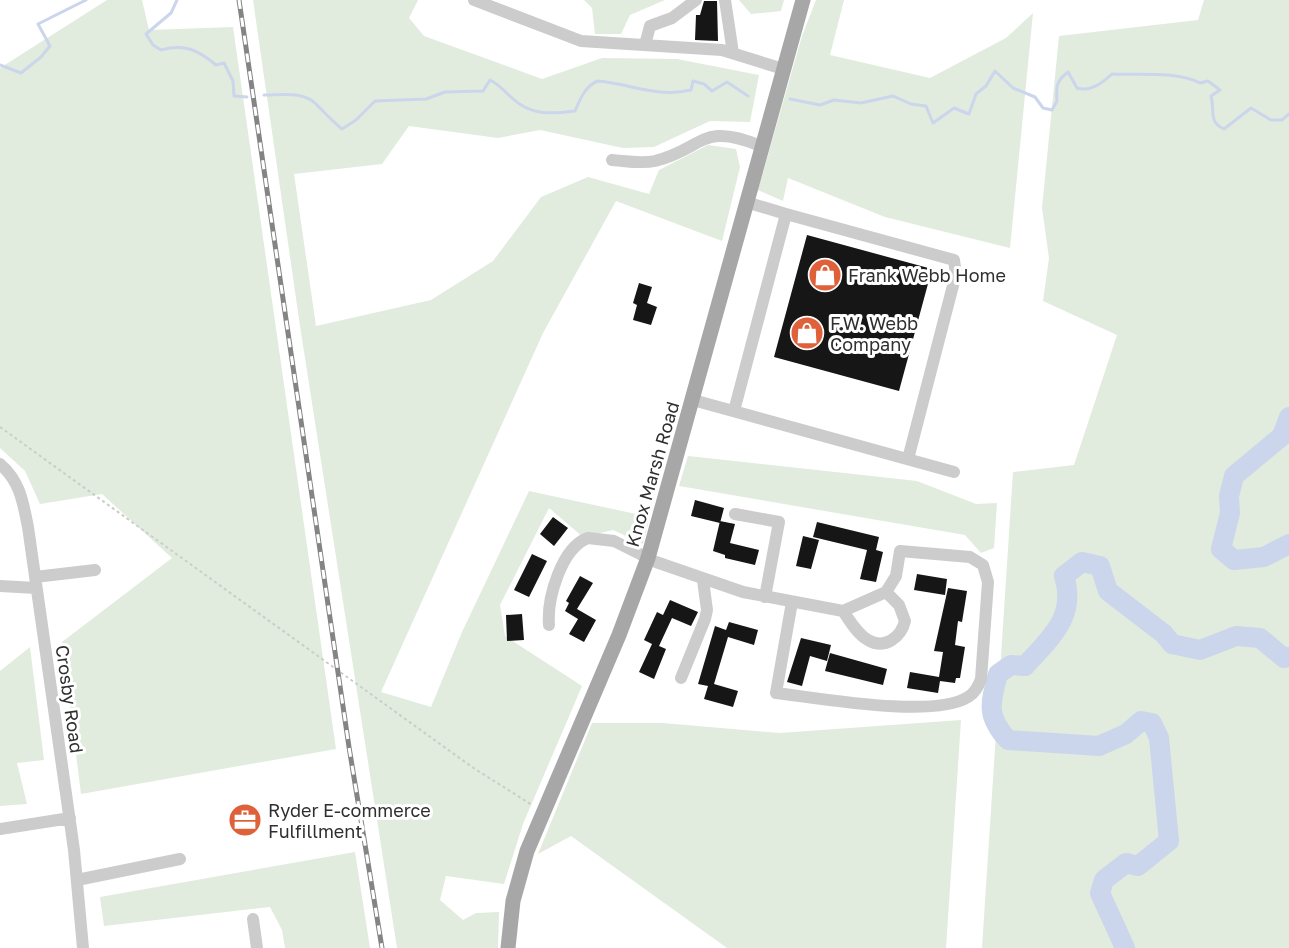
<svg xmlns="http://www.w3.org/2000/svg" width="1289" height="948" font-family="'Golos Text',sans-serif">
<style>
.green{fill:#e1ecde}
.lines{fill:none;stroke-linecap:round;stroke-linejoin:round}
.stream{stroke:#cbd5eb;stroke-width:3}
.river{stroke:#cbd5eb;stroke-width:20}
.building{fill:#161616}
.path{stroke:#ccc;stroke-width:2;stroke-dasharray:3 3;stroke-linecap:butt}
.minor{stroke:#ccc;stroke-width:12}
.major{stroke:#a7a7a7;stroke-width:15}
.rail-casing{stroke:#848484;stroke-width:5}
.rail{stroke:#fff;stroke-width:3;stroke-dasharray:9;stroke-linecap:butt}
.labels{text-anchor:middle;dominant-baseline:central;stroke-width:6;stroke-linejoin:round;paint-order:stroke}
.poi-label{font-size:18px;fill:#2f2f2f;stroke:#fff;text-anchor:start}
.street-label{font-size:18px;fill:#2f2f2f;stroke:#fff}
</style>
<rect width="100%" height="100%" fill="#fff"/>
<path class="green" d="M 107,0 L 142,0 L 149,30 L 233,27 L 336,749 L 81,794 L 62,642 L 172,558 L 102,494 L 40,504 L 25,471 L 0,448 L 0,68 Z
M 253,0 L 418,0 L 409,18 L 424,36 L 542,79 L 602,58 L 677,59 L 759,75 L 750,122 L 710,121 L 654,147 L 623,148 L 540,130 L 498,138 L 409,126 L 382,164 L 294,174 L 316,326 L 431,300 L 493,261 L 541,197 L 588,177 L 649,194 L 659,170 L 708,145 L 736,149 L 740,167 L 722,241 L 616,201 L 543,333 L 381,692 L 431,707 L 462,632 L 529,491 L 650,517 L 643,544 L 613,530 L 583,537 L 549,508 L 500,605 L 505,636 L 582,686 L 523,824 L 504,884 L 446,876 L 440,900 L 463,920 L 476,913 L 499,912 L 498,948 L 397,948 L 300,326 Z
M 584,0 L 665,0 L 630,15 L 621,34 L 595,34 L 592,8 Z
M 739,0 L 784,0 L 781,11 L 751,14 Z
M 816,0 L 844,0 L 830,55 L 930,78 L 1006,38 L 1033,13 L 1010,248 L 885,217 L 788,178 L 783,201 L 758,190 L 802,36 Z
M 1204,0 L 1289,0 L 1289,948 L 982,948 L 1013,472 L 1074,465 L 1117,335 L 1043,301 L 1049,258 L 1042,208 L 1059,36 L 1198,20 Z
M 688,456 L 917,481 L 976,504 L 997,503 L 994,548 L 981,553 L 965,535 L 679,486 Z
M 30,647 L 44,760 L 17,763 L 27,804 L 0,806 L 0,671 Z
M 961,720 L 946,948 L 727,948 L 571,836 L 538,854 L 592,723 L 663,723 L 780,733 Z
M 355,852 L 370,948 L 285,948 L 282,930 L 270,907 L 104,926 L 100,897 Z"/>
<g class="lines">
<path class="stream" d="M 177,0 L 171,13 L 146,34 L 153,45 L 161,50 C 184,44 197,49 216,65 L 224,63 L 233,81 L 234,96 L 247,97
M 0,65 L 21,73 L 41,57 L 50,46 L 38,24 L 86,0
M 264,95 C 280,95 302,91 315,103 C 324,112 332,121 342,129 L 356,120 L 375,101 L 426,99 L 445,92 L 483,91 L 490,80 C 500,85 504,91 512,98 C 531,116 551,114 575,111 C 580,99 586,85 598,81 C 631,84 658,98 691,90 L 693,81 L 704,84 L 712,91 L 727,82 L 748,96
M 790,99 L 820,105 L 834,100 L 861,103 L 893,96 L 911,104 L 926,106 L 933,123 L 954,108 L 969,114 L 976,94 L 986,86 L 995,71 L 1013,88 L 1035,97 L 1043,108 L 1052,110 L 1057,101 C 1056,87 1056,81 1068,72 L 1077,88 C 1091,92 1102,83 1112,74 C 1139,75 1176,71 1200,83 L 1208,81 L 1220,90 L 1211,96 C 1215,111 1208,122 1224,129 L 1251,108 L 1271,120 L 1282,120 L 1289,114"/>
<path class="river" d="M 1289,417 L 1282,436 L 1234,476 L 1229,496 L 1230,513 L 1221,549 L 1234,560 L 1264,557 L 1289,544
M 1125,948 L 1100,893 L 1104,880 L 1126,863 L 1138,866 L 1169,841 L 1159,738 L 1152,723 L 1141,721 L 1126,734 L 1099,746 L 1008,740 C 986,716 990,704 998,674 L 1011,665 L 1025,666 C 1050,638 1077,617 1064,576 L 1082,562 L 1100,566 L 1108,591 L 1164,634 L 1172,644 L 1200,650 L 1236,636 L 1260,638 L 1284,658 L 1289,657"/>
</g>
<path class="building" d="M 704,1 L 717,1 L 718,41 L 695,40 L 696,15 L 700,15 Z
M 807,235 L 932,269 L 899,391 L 774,357 Z
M 639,283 L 652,287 L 647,303 L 657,307 L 651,325 L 633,320 L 637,305 L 633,303 Z
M 695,500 L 724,508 L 720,523 L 691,516 Z
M 553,517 L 568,528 L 554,546 L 540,534 Z
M 720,521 L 735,524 L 730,543 L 759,550 L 755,565 L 725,558 L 725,555 L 713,551 Z
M 817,522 L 879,537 L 876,550 L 883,552 L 876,582 L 860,579 L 867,550 L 813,537 Z
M 803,536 L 819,540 L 811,569 L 796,566 Z
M 532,554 L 547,561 L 529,597 L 514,590 Z
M 917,574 L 947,579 L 945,595 L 914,590 Z
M 580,576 L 593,583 L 577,609 L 596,620 L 584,642 L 569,634 L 578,619 L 565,611 L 569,603 L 566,601 Z
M 948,588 L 967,591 L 962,622 L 958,621 L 955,645 L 965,647 L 960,678 L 956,678 L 955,683 L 940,681 L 938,693 L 907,688 L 910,672 L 939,677 L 943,652 L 934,651 Z
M 670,600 L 698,612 L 691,626 L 672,618 L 659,646 L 666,649 L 654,679 L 639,672 L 652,644 L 644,640 L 657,612 L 663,615 Z
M 522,614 L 524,640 L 507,641 L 506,615 Z
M 729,622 L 758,630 L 754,645 L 728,637 L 714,684 L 738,691 L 733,707 L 704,699 L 708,686 L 698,684 L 715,626 L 726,630 Z
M 801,638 L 831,645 L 827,661 L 810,656 L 802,686 L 787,682 Z
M 830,653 L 887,669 L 883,685 L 825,671 Z"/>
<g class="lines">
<path class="path" d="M 0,427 L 472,767 L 532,805"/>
<path class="minor" d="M 474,0 L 581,41 L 722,50 L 783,69
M 725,0 L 733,53
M 645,45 L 650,26 L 672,18 L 696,0
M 612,160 C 626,161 641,164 655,161 C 704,149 700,121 761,146
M 786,214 L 954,260 L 956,274 L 908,459
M 693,400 L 954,472
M 734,411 L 786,214 L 746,202
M 0,464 C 20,481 23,502 28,527 L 74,850 L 83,948
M 735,514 L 779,522 L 765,597
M 35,577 L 95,570
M 0,586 L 36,588
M 886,592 L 899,605 L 905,621 C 901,637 885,650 868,640 C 857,634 850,621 843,611 Z
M 792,602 L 776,693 C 819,698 933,719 968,697 C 975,693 978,687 981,679 L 988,582 L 983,565 L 970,557 L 900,551 L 896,576 L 886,592
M 549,625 C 547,599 561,548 588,538 L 614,541 L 656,562 L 743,592 L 843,611
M 681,678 L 705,619 L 707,610 L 703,580
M 0,829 L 70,818
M 77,880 L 180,859
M 253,919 L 257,948"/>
<path class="major" d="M 508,948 L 513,901 L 527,851 L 619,635 L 648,558 L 803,0"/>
<defs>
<path id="rail" d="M 239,0 L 349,747 L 382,948"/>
</defs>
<use href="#rail" class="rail-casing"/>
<use href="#rail" class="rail"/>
</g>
<defs>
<symbol id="shop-disc" viewBox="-11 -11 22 22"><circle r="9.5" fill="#de613a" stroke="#fff"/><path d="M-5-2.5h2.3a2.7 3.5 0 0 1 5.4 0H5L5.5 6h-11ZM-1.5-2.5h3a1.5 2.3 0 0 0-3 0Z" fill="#fff"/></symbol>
<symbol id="office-disc" viewBox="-11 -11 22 22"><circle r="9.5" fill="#de613a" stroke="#fff"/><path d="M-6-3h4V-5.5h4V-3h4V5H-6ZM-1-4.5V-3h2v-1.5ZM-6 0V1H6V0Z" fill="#fff"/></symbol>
</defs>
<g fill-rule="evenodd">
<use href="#shop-disc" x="806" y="256" width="38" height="38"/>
<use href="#shop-disc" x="788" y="314" width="38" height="38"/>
<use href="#office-disc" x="226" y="801" width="38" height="38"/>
</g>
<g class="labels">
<g class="poi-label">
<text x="848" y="275">Frank Webb Home</text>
<text x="830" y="323">F.W. Webb<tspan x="830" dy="21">Company</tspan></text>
<text x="268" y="810">Ryder E-commerce<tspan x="268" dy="21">Fulfillment</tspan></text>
</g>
<g class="street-label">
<text transform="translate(652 474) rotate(-74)">Knox Marsh Road</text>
<text transform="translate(70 699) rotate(82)">Crosby Road</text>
</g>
</g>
</svg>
